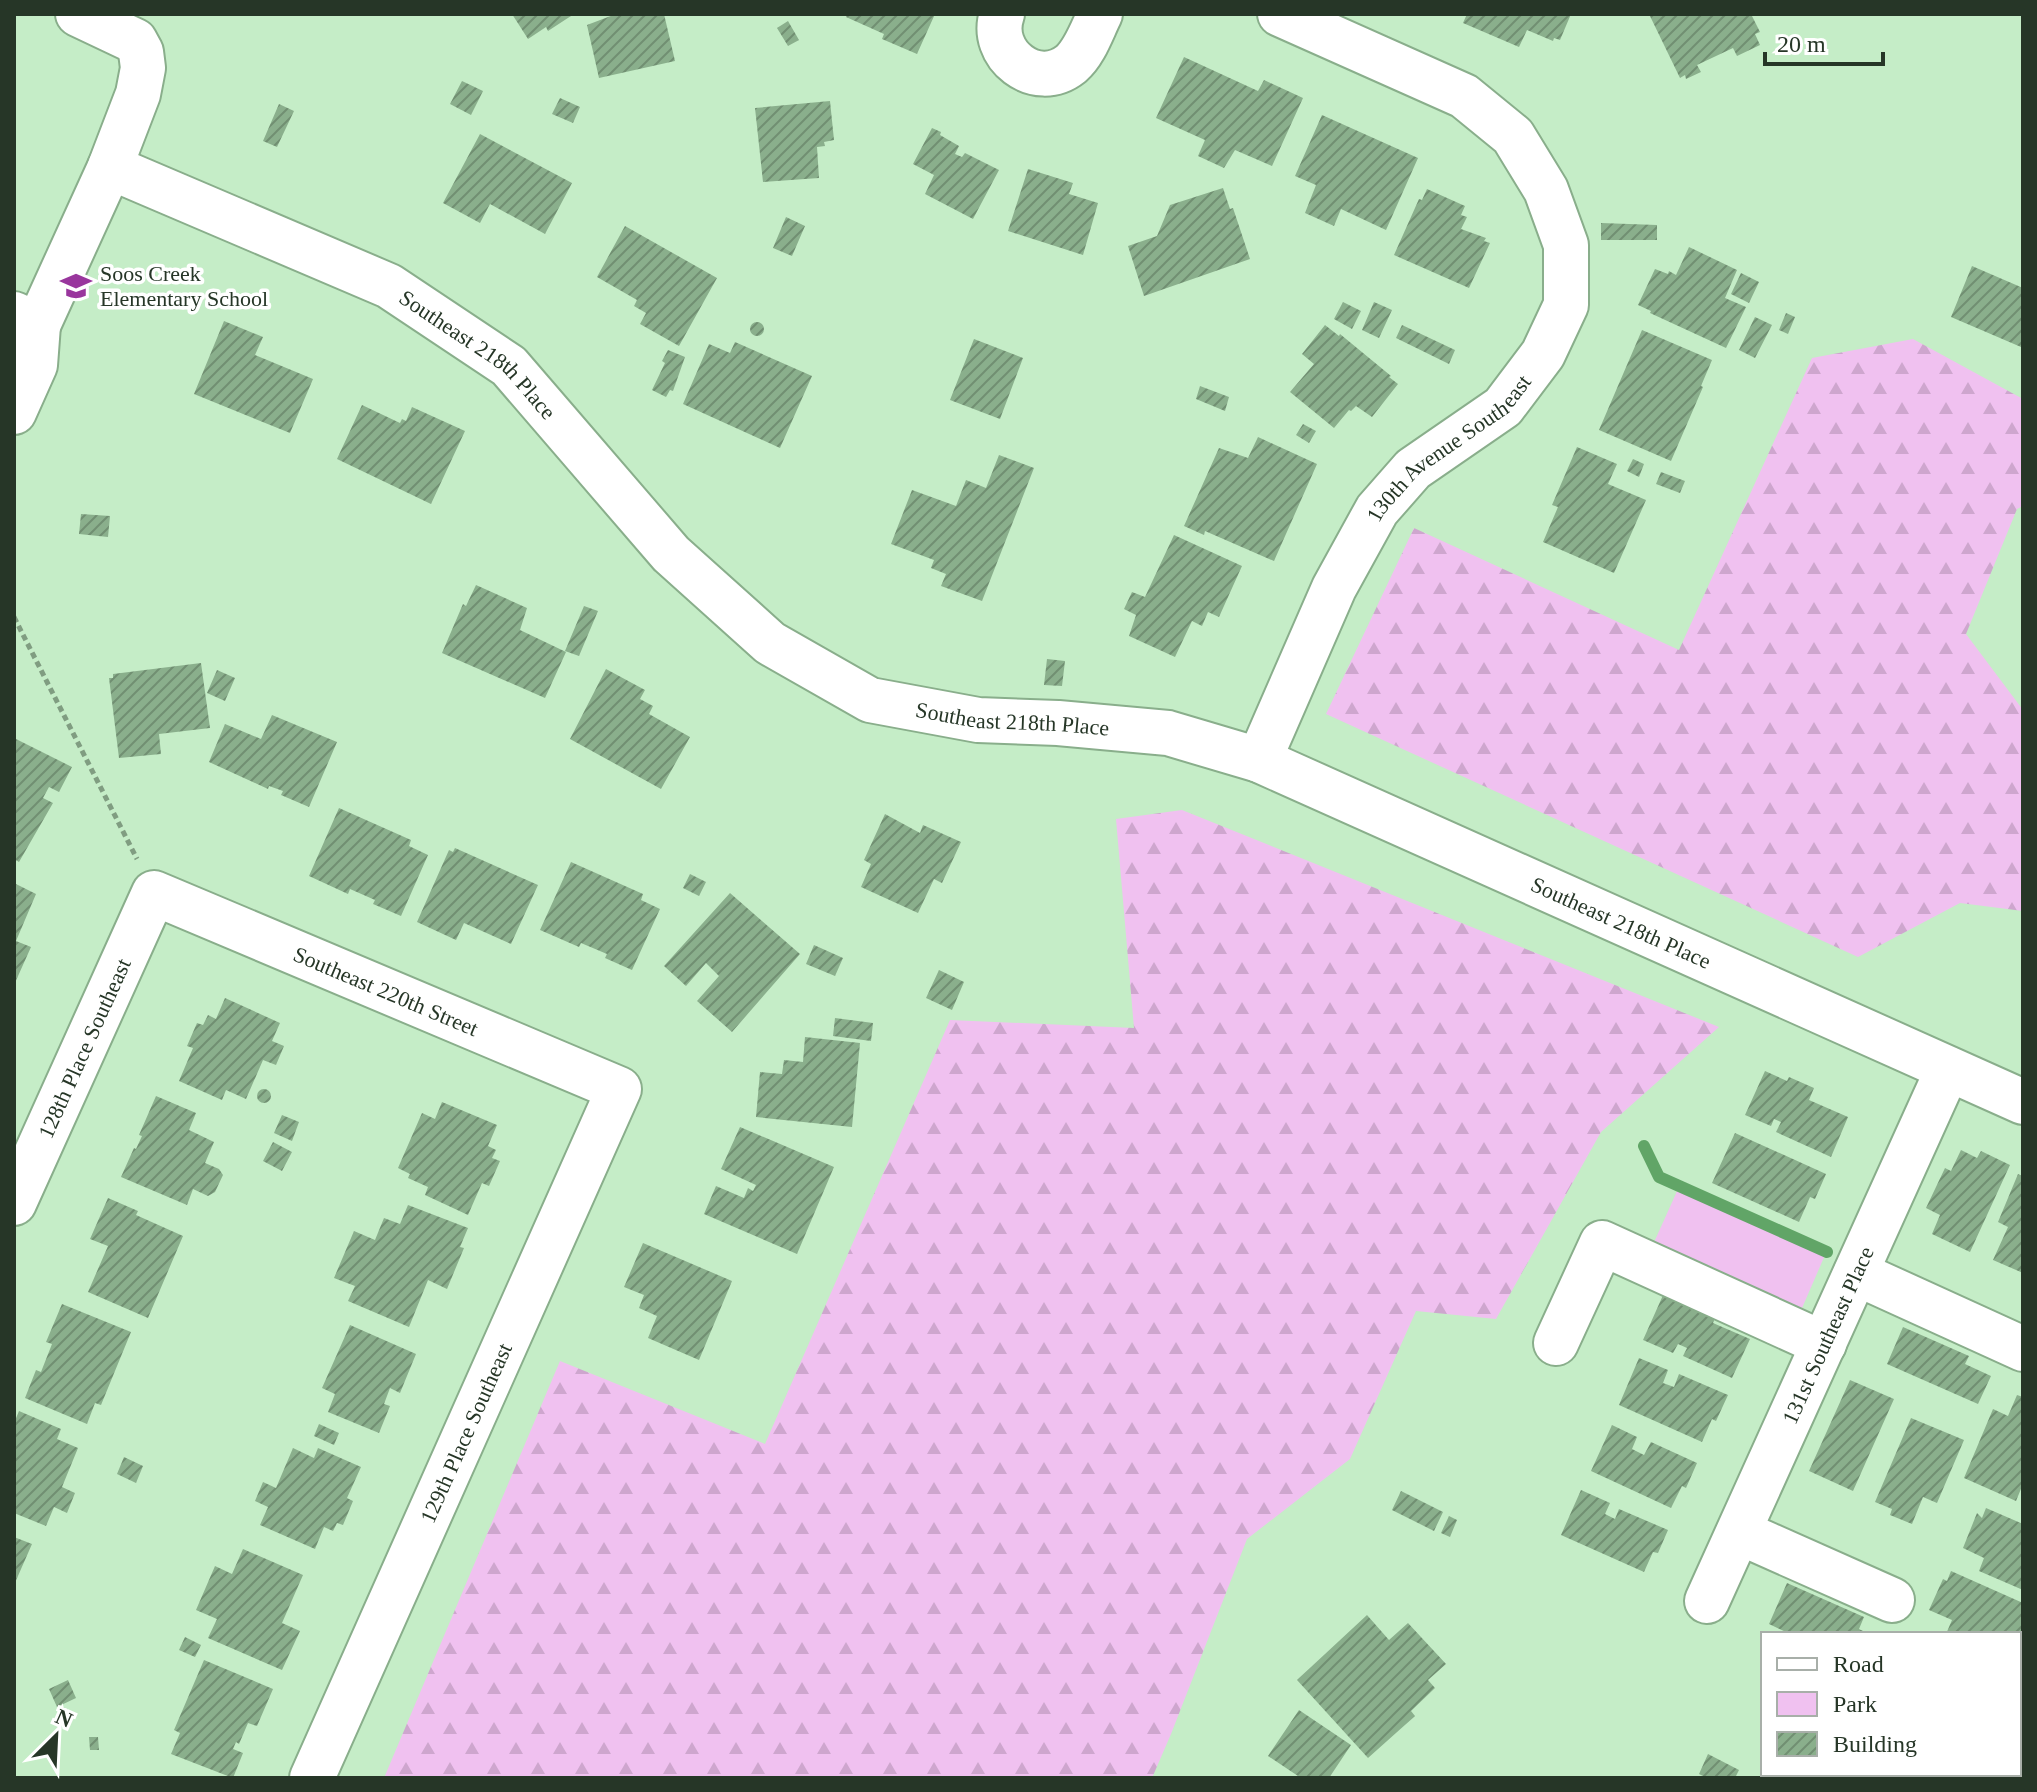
<svg xmlns="http://www.w3.org/2000/svg" width="2037" height="1792" font-family="Georgia,serif">
<style>
.forest{fill:url(#forest-firs)}
.park{fill:#f0c1f0}
.lines{fill:none;stroke-linecap:round;stroke-linejoin:round}
.stream{stroke:#61a567;stroke-width:12}
.building{fill:url(#building-hatch)}
.minor-casing{stroke:#89ae8b;stroke-width:48}
.path{stroke:#809d81;stroke-width:5;stroke-dasharray:6 4;stroke-linecap:butt}
.minor{stroke:#fff;stroke-width:44}
.labels{text-anchor:middle;dominant-baseline:central;stroke-width:7;stroke-linejoin:round;paint-order:stroke}
.poi-label{font-size:22px;fill:#263627;stroke:#fff;text-anchor:start}
.street-label{font-size:22px;fill:#263627;stroke:#fff}
</style>
<defs>
<pattern id="forest-firs" width="22" height="20" patternUnits="userSpaceOnUse" patternTransform="scale(2)"><rect width="22" height="20" fill="#f0c1f0"/><path d="M5 1l3.5 6h-7zM16 11l3.5 6h-7z" fill="#cea6ce"/></pattern>
<pattern id="building-hatch" width="6" height="6" patternUnits="userSpaceOnUse" patternTransform="scale(2)"><rect width="6" height="6" fill="#8aaf8c"/><path d="M-1 1l2-2M0 6l6-6M5 7l2-2" fill="none" stroke="#718f72"/></pattern>
</defs>
<rect width="100%" height="100%" fill="#c5edc7"/>
<path class="forest" d="M 1913,339 L 2023,399 L 2023,506 L 2017,509 L 1966,634 L 2023,710 L 2023,911 L 1960,903 L 1858,957 L 1326,714 L 1414,528 L 1679,650 L 1812,358 Z
M 1182,810 L 1719,1027 L 1601,1132 L 1496,1319 L 1416,1311 L 1350,1459 L 1247,1539 L 1171,1734 L 1152,1778 L 384,1778 L 560,1361 L 765,1444 L 950,1020 L 1134,1028 L 1116,819 Z"/>
<path class="park" d="M 1678,1189 L 1825,1255 L 1799,1315 L 1651,1249 Z"/>
<g class="lines">
<path class="stream" d="M 1644,1146 L 1659,1177 L 1827,1252"/>
</g>
<path class="building" d="M 512,14 L 574,14 L 548,31 L 546,27 L 528,39 Z
M 616,14 L 664,14 L 675,61 L 599,78 L 587,25 Z
M 848,14 L 935,14 L 917,54 L 882,39 L 884,34 L 846,17 Z
M 1467,14 L 1571,14 L 1560,40 L 1554,38 L 1553,41 L 1527,30 L 1519,47 L 1463,23 Z
M 1649,14 L 1751,14 L 1760,32 L 1755,34 L 1760,45 L 1737,56 L 1733,48 L 1697,65 L 1701,72 L 1686,79 L 1685,75 L 1680,78 Z
M 788,21 L 799,40 L 788,46 L 777,28 Z
M 1184,57 L 1258,91 L 1264,80 L 1303,98 L 1272,166 L 1235,150 L 1224,168 L 1198,156 L 1205,140 L 1156,118 Z
M 462,81 L 483,91 L 471,115 L 450,104 Z
M 560,98 L 580,107 L 573,123 L 552,114 Z
M 830,101 L 834,140 L 824,142 L 825,146 L 817,147 L 819,178 L 763,182 L 755,108 Z
M 279,104 L 294,111 L 277,147 L 263,141 Z
M 1322,115 L 1418,158 L 1386,230 L 1341,209 L 1334,226 L 1305,213 L 1316,185 L 1295,176 Z
M 932,128 L 941,132 L 940,135 L 959,146 L 955,154 L 962,157 L 965,153 L 999,170 L 973,219 L 925,194 L 934,175 L 913,164 Z
M 480,134 L 572,183 L 545,234 L 490,204 L 480,223 L 443,203 Z
M 1028,169 L 1073,183 L 1069,194 L 1098,203 L 1083,255 L 1008,231 Z
M 1223,188 L 1230,209 L 1233,208 L 1250,259 L 1144,296 L 1128,246 L 1157,236 L 1170,205 Z
M 1427,189 L 1465,206 L 1461,215 L 1467,217 L 1461,229 L 1486,238 L 1484,241 L 1490,243 L 1469,288 L 1394,255 L 1419,199 L 1422,200 Z
M 786,217 L 805,226 L 792,256 L 773,248 Z
M 1601,223 L 1657,225 L 1657,240 L 1601,240 Z
M 625,226 L 717,278 L 679,346 L 640,324 L 646,313 L 634,306 L 637,300 L 597,277 Z
M 1689,247 L 1737,270 L 1725,298 L 1746,307 L 1726,348 L 1650,313 L 1651,311 L 1638,305 L 1655,269 L 1668,274 L 1669,271 L 1676,275 Z
M 1972,266 L 2023,288 L 2021,347 L 1951,317 Z
M 1741,273 L 1759,282 L 1749,303 L 1731,294 Z
M 1343,302 L 1361,311 L 1352,329 L 1334,319 Z
M 1374,302 L 1392,310 L 1379,338 L 1362,330 Z
M 1786,313 L 1795,317 L 1788,334 L 1779,330 Z
M 1755,317 L 1772,325 L 1755,358 L 1739,350 Z
M 224,321 L 263,337 L 255,355 L 313,379 L 290,433 L 194,394 Z
M750 329a7 7 0 1 1 14 0a7 7 0 1 1-14 0Z
M 1325,325 L 1339,336 L 1340,334 L 1391,376 L 1389,377 L 1398,384 L 1372,417 L 1356,406 L 1351,411 L 1349,410 L 1334,428 L 1290,392 L 1314,364 L 1302,354 Z
M 1402,325 L 1455,350 L 1449,364 L 1396,338 Z
M 1642,330 L 1712,360 L 1701,386 L 1703,387 L 1671,461 L 1599,430 Z
M 974,339 L 1023,358 L 1000,419 L 950,400 Z
M 735,342 L 812,376 L 780,448 L 683,404 L 709,344 L 730,353 Z
M 668,350 L 685,357 L 673,391 L 670,390 L 666,397 L 652,390 L 665,363 L 662,361 Z
M 1200,386 L 1229,397 L 1225,411 L 1196,399 Z
M 362,405 L 400,423 L 402,419 L 406,421 L 412,407 L 465,431 L 431,504 L 337,459 Z
M 1303,424 L 1316,431 L 1309,443 L 1296,435 Z
M 1258,437 L 1317,464 L 1274,561 L 1205,531 L 1204,535 L 1184,526 L 1219,448 L 1248,458 Z
M 1577,447 L 1617,464 L 1608,484 L 1646,500 L 1614,573 L 1543,542 L 1558,507 L 1552,505 Z
M 999,455 L 1034,468 L 982,601 L 941,586 L 946,574 L 931,568 L 934,560 L 891,544 L 912,490 L 956,506 L 966,480 L 986,488 Z
M 1633,459 L 1644,464 L 1639,477 L 1627,471 Z
M 1661,472 L 1685,481 L 1680,493 L 1656,484 Z
M 81,514 L 110,516 L 108,537 L 79,534 Z
M 1174,535 L 1242,566 L 1219,617 L 1208,612 L 1202,626 L 1192,621 L 1175,657 L 1129,636 L 1136,615 L 1124,609 L 1132,592 L 1145,597 Z
M 476,585 L 527,608 L 520,630 L 566,652 L 545,698 L 442,653 L 463,604 L 466,606 Z
M 584,606 L 598,611 L 579,656 L 565,651 Z
M 1047,659 L 1065,661 L 1062,686 L 1044,685 Z
M 201,663 L 210,728 L 159,734 L 161,754 L 119,758 L 109,678 L 113,678 L 113,674 Z
M 606,669 L 645,690 L 640,699 L 653,706 L 649,714 L 690,737 L 661,789 L 570,739 Z
M 217,670 L 235,678 L 225,701 L 207,693 Z
M 272,715 L 337,742 L 309,807 L 281,795 L 283,791 L 269,786 L 268,789 L 209,762 L 225,724 L 261,739 Z
M 14,738 L 72,767 L 59,792 L 49,787 L 43,798 L 53,803 L 19,862 L 14,859 Z
M 339,808 L 411,840 L 409,846 L 428,855 L 401,916 L 373,904 L 375,900 L 350,889 L 348,894 L 309,876 Z
M 885,814 L 920,833 L 923,825 L 961,842 L 942,883 L 934,879 L 918,913 L 861,887 L 871,864 L 864,860 Z
M 455,848 L 538,885 L 511,944 L 464,923 L 456,940 L 417,922 L 449,850 L 453,852 Z
M 571,862 L 643,894 L 641,900 L 660,909 L 632,970 L 605,958 L 607,954 L 581,943 L 579,947 L 540,930 Z
M 690,874 L 706,882 L 699,896 L 683,888 Z
M 14,883 L 36,894 L 16,941 L 31,947 L 14,985 Z
M 730,893 L 800,954 L 732,1032 L 697,1001 L 719,976 L 706,963 L 686,986 L 664,966 Z
M 814,945 L 843,958 L 835,976 L 806,964 Z
M 939,970 L 964,982 L 952,1010 L 926,998 Z
M 225,998 L 280,1023 L 272,1041 L 284,1046 L 276,1065 L 263,1060 L 246,1099 L 226,1090 L 222,1100 L 179,1081 L 193,1048 L 187,1046 L 197,1023 L 203,1025 L 208,1015 L 216,1019 Z
M 835,1018 L 873,1023 L 871,1041 L 833,1036 Z
M 805,1037 L 860,1043 L 852,1127 L 756,1117 L 760,1072 L 782,1074 L 784,1060 L 803,1062 Z
M 1765,1071 L 1787,1081 L 1789,1077 L 1814,1088 L 1809,1100 L 1848,1117 L 1831,1157 L 1776,1132 L 1781,1122 L 1774,1119 L 1771,1126 L 1745,1115 Z
M257 1096a7 7 0 1 1 14 0a7 7 0 1 1-14 0Z
M 156,1096 L 196,1113 L 189,1130 L 214,1142 L 205,1163 L 219,1169 L 223,1175 L 215,1192 L 208,1196 L 193,1189 L 187,1205 L 121,1177 L 134,1148 L 136,1149 L 142,1136 L 139,1135 Z
M 442,1102 L 497,1125 L 488,1146 L 496,1150 L 492,1158 L 500,1161 L 489,1186 L 482,1183 L 468,1215 L 425,1195 L 428,1187 L 408,1178 L 410,1174 L 398,1168 L 422,1113 L 435,1119 Z
M 282,1115 L 299,1122 L 292,1141 L 274,1133 Z
M 740,1127 L 834,1167 L 797,1254 L 704,1214 L 716,1186 L 744,1198 L 748,1188 L 753,1191 L 756,1185 L 721,1169 Z
M 1735,1133 L 1826,1174 L 1815,1199 L 1810,1197 L 1799,1222 L 1712,1183 Z
M 273,1142 L 292,1152 L 282,1171 L 263,1161 Z
M 1961,1150 L 1977,1158 L 1981,1151 L 2010,1165 L 1970,1252 L 1932,1234 L 1940,1215 L 1926,1208 L 1945,1168 L 1951,1171 Z
M 2018,1174 L 2023,1176 L 2023,1273 L 1993,1260 L 2008,1227 L 1998,1222 Z
M 108,1198 L 138,1211 L 136,1215 L 183,1236 L 148,1318 L 88,1292 L 108,1246 L 90,1239 Z
M 408,1205 L 468,1228 L 460,1247 L 464,1248 L 447,1289 L 428,1280 L 409,1327 L 348,1301 L 355,1286 L 334,1278 L 354,1231 L 375,1240 L 384,1218 L 400,1224 Z
M 643,1243 L 732,1281 L 699,1360 L 648,1338 L 657,1316 L 639,1308 L 644,1295 L 624,1287 Z
M 1664,1293 L 1717,1312 L 1713,1323 L 1750,1339 L 1732,1378 L 1683,1356 L 1687,1348 L 1678,1344 L 1673,1353 L 1643,1340 Z
M 62,1304 L 131,1332 L 101,1405 L 95,1403 L 87,1424 L 25,1398 L 36,1370 L 41,1372 L 52,1344 L 46,1342 Z
M 350,1325 L 416,1354 L 400,1393 L 390,1388 L 384,1404 L 390,1406 L 379,1433 L 328,1412 L 335,1394 L 322,1388 Z
M 1903,1327 L 1969,1356 L 1965,1364 L 1991,1376 L 1978,1404 L 1887,1364 Z
M 1639,1358 L 1668,1370 L 1663,1383 L 1674,1387 L 1679,1374 L 1728,1395 L 1716,1421 L 1712,1419 L 1702,1442 L 1619,1405 Z
M 1850,1380 L 1894,1399 L 1853,1491 L 1809,1471 Z
M 2017,1395 L 2023,1397 L 2023,1484 L 2016,1501 L 1964,1478 L 1993,1409 L 2008,1416 Z
M 19,1411 L 61,1429 L 57,1439 L 78,1448 L 62,1487 L 75,1493 L 67,1513 L 54,1507 L 46,1526 L 14,1513 L 14,1423 Z
M 1911,1418 L 1964,1440 L 1937,1503 L 1923,1497 L 1912,1524 L 1890,1515 L 1892,1509 L 1875,1502 Z
M 319,1424 L 339,1433 L 334,1445 L 314,1436 Z
M 1612,1425 L 1637,1437 L 1632,1449 L 1644,1455 L 1651,1442 L 1697,1463 L 1686,1488 L 1682,1486 L 1671,1508 L 1591,1471 Z
M 293,1448 L 314,1458 L 318,1448 L 361,1467 L 347,1498 L 353,1501 L 343,1525 L 337,1523 L 333,1531 L 324,1527 L 315,1549 L 260,1525 L 268,1507 L 255,1501 L 263,1482 L 276,1488 Z
M 124,1457 L 143,1466 L 136,1483 L 117,1474 Z
M 1581,1490 L 1610,1503 L 1605,1514 L 1615,1519 L 1619,1509 L 1668,1530 L 1658,1553 L 1653,1552 L 1644,1572 L 1561,1535 Z
M 1401,1491 L 1443,1512 L 1434,1531 L 1392,1510 Z
M 1986,1508 L 2023,1524 L 2023,1590 L 1979,1571 L 1984,1558 L 1963,1548 L 1977,1513 L 1982,1518 Z
M 1449,1516 L 1457,1520 L 1450,1537 L 1441,1533 Z
M 14,1537 L 32,1544 L 14,1585 Z
M 243,1549 L 303,1575 L 282,1623 L 300,1631 L 282,1670 L 208,1638 L 217,1619 L 196,1610 L 215,1566 L 232,1574 Z
M 1951,1571 L 2023,1603 L 2023,1643 L 2019,1652 L 2019,1634 L 1946,1634 L 1952,1620 L 1929,1610 L 1943,1579 L 1947,1581 Z
M 1787,1583 L 1864,1617 L 1859,1629 L 1869,1634 L 1790,1634 L 1769,1624 Z
M 1367,1615 L 1389,1640 L 1408,1623 L 1446,1664 L 1428,1680 L 1435,1688 L 1411,1711 L 1415,1716 L 1368,1758 L 1297,1680 Z
M 185,1637 L 201,1645 L 195,1657 L 179,1650 Z
M 204,1660 L 273,1689 L 257,1726 L 248,1723 L 239,1744 L 236,1742 L 233,1749 L 243,1753 L 233,1778 L 171,1754 L 180,1733 L 174,1730 Z
M 68,1680 L 76,1698 L 57,1707 L 49,1689 Z
M 1299,1710 L 1351,1745 L 1329,1778 L 1301,1778 L 1268,1756 Z
M 89,1737 L 98,1737 L 99,1750 L 90,1750 Z
M 1708,1754 L 1739,1770 L 1735,1778 L 1707,1778 L 1699,1774 Z"/>
<g class="lines">
<defs>
<g id="minor">
<path d="M 1002,14 C 988,54 1036,92 1071,64 C 1085,52 1092,30 1100,14"/>
<path id="s1" d="M 110,167 L 389,286 L 509,366 L 671,554 L 770,643 L 870,700 L 978,720 L 1058,723 L 1168,733 L 1259,760 L 2023,1102"/>
<path d="M 14,314 L 38,325 L 110,167 L 138,94 L 143,68 L 141,52 L 135,41 L 78,14"/>
<path d="M 14,412 L 35,365 L 38,325"/>
<path id="s2" d="M 1259,760 L 1334,588 L 1377,510 L 1413,469 L 1503,407 L 1543,354 L 1566,305 L 1566,245 L 1546,190 L 1513,136 L 1464,96 L 1280,14"/>
<path id="s3" d="M 14,1203 L 154,893 L 619,1089 L 312,1778"/>
<path d="M 1856,1273 L 2023,1349"/>
<path d="M 1556,1343 L 1602,1243 L 1824,1344"/>
<path d="M 1739,1532 L 1892,1600"/>
<path id="s4" d="M 1707,1601 L 1948,1069"/>
</g>
</defs>
<use href="#minor" class="minor-casing"/>
<path class="path" d="M 14,617 L 137,859"/>
<use href="#minor" class="minor"/>
</g>
<defs>
<symbol id="school-bare" viewBox="-9 -9 18 18"><path d="M0-5L7-2L0 1L-7-2ZM-4 1L0 2.5L4 1V4Q0 6-4 4Z" fill="#99369d" stroke="#fff" stroke-width="2.5" paint-order="stroke"/></symbol>
</defs>
<g fill-rule="evenodd">
<use href="#school-bare" x="54" y="264" width="44" height="44"/>
</g>
<g class="labels">
<g class="poi-label">
<text x="100" y="273">Soos Creek<tspan x="100" dy="25">Elementary School</tspan></text>
</g>
<g class="street-label">
<text stroke="none"><textPath href="#s1" startOffset="416">Southeast 218th Place</textPath></text>
<text stroke="none"><textPath href="#s2" startOffset="372">130th Avenue Southeast</textPath></text>
<text stroke="none"><textPath href="#s1" startOffset="1088">Southeast 218th Place</textPath></text>
<text stroke="none"><textPath href="#s1" startOffset="1736">Southeast 218th Place</textPath></text>
<text stroke="none"><textPath href="#s3" startOffset="592">Southeast 220th Street</textPath></text>
<text stroke="none"><textPath href="#s3" startOffset="170">128th Place Southeast</textPath></text>
<text stroke="none"><textPath href="#s4" startOffset="292">131st Southeast Place</textPath></text>
<text transform="translate(466 1433) rotate(-66)">129th Place Southeast</text>
</g>
</g>
<rect width="2037" height="1792" fill="none" stroke="#263627" stroke-width="32"/>
<rect x="1761" y="1632" width="260" height="144" fill="#ffffff" stroke="#a8afa9" stroke-width="2"/>
<rect x="1777" y="1658" width="40" height="12" fill="#ffffff" stroke="#a8afa9" stroke-width="2"/>
<text x="1833" y="1672" font-size="24" fill="#263627">Road</text>
<rect x="1777" y="1692" width="40" height="24" fill="#f0c1f0" stroke="#a8afa9" stroke-width="2"/>
<text x="1833" y="1712" font-size="24" fill="#263627">Park</text>
<rect x="1777" y="1732" width="40" height="24" fill="url(#building-hatch)" stroke="#a8afa9" stroke-width="2"/>
<text x="1833" y="1752" font-size="24" fill="#263627">Building</text>
<g transform="translate(56 1736) rotate(24)" stroke="#ffffff" stroke-width="6" paint-order="stroke">
<path d="M0-6L14 30L0 20L-14 30Z" fill="#263627"/>
<text y="-12" font-size="22" font-weight="bold" text-anchor="middle" fill="#263627">N</text>
</g>
<path d="M1765 52v12h118v-12" fill="none" stroke="#263627" stroke-width="4"/>
<text x="1777" y="52" font-size="24" fill="#263627" stroke="#ffffff" stroke-width="6" paint-order="stroke">20 m</text>
</svg>
